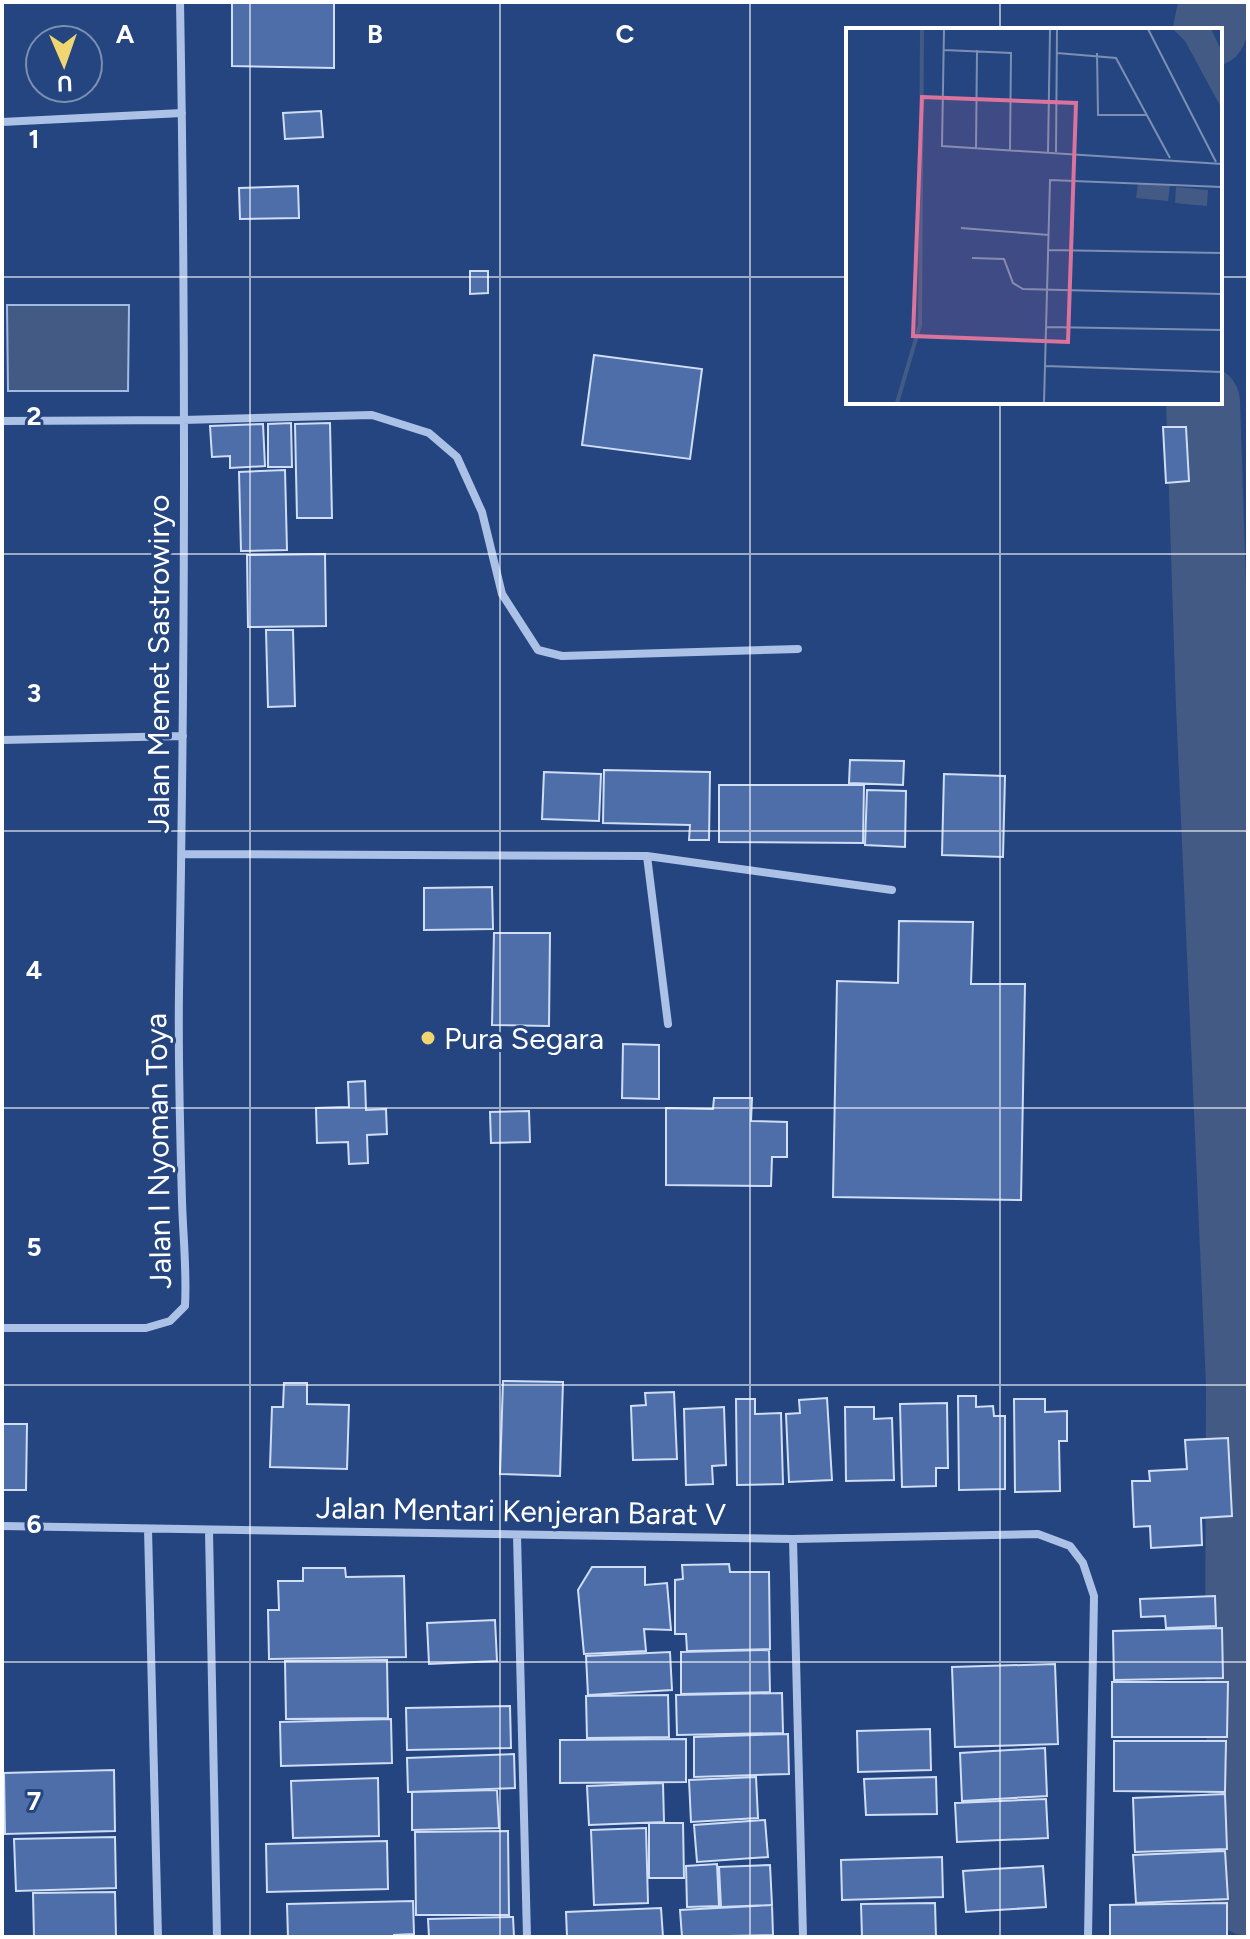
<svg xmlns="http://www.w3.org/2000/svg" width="1250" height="1939" font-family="Figtree,sans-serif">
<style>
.water{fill:#435a85;stroke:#a1bbe7;stroke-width:2}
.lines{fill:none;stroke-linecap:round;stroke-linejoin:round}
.river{stroke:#435a85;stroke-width:74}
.building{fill:#4e6ea9;stroke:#cfddf5;stroke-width:2}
.minor{stroke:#acc1e6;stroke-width:8}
.grid{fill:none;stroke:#fff;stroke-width:2;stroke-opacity:0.55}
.poi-dot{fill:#efd671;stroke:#254580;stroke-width:3}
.labels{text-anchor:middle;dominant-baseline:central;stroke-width:6;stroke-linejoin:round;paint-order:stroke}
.street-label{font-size:30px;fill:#fff;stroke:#254580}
.poi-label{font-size:30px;fill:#fff;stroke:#254580;text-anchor:start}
.inset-river{fill:none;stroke:#435a85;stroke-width:4}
.inset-road{fill:none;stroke:#7c8fb3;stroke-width:2}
.view{fill:#da749d;fill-opacity:0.15;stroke:#da749d;stroke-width:4}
.inset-edge{fill:none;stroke:#fff;stroke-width:4}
.grid-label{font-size:26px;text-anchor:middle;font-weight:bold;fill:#fff;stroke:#254580;stroke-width:6;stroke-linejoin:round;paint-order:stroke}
</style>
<rect width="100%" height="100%" fill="#254580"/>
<path class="water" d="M 7,305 L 129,305 L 128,391 L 8,391 Z"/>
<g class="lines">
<path class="river" d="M 1210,30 L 1216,2
M 1203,402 L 1213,706 L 1243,1383 L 1242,1685 L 1248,1899"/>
</g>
<path class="building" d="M 232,2 L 334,2 L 334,68 L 232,66 Z
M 321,111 L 323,137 L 285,139 L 283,113 Z
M 298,186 L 299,218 L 240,219 L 239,188 Z
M 470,271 L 488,271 L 488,293 L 470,294 Z
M 594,355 L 702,369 L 690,459 L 582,445 Z
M 291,423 L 292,467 L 268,467 L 268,424 Z
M 330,423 L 332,518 L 297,518 L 295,424 Z
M 263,424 L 265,466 L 230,468 L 230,456 L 212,457 L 210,426 Z
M 1163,427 L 1186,427 L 1189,481 L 1166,483 Z
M 285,470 L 287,550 L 241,551 L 239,472 Z
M 325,554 L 326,626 L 248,627 L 247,555 Z
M 266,630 L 293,630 L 295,706 L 268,707 Z
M 850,760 L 904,761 L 903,785 L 849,783 Z
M 604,770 L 710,772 L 709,840 L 689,840 L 690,825 L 603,823 Z
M 544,772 L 601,774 L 599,821 L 542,819 Z
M 944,774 L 1005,776 L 1003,857 L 942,855 Z
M 719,785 L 864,785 L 863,843 L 719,842 Z
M 867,790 L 906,791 L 905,847 L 865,845 Z
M 492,887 L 493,929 L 424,930 L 424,888 Z
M 899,921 L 973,922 L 971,984 L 1025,984 L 1021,1200 L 833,1197 L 837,981 L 898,983 Z
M 494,933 L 550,933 L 549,1026 L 492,1025 Z
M 623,1044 L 659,1045 L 659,1099 L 622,1098 Z
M 365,1081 L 366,1110 L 386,1109 L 387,1134 L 367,1135 L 368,1163 L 349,1164 L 348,1142 L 317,1143 L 316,1108 L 349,1107 L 348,1082 Z
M 714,1098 L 752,1098 L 751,1121 L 787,1122 L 787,1157 L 772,1157 L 771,1186 L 666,1185 L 666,1108 L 713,1109 Z
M 529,1111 L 530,1142 L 491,1143 L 490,1112 Z
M 503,1381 L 563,1382 L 560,1476 L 500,1474 Z
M 284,1383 L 307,1383 L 307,1404 L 349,1405 L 347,1469 L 270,1467 L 272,1407 L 283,1407 Z
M 674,1392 L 677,1459 L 633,1460 L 631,1406 L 646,1405 L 645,1393 Z
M 958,1396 L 976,1396 L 976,1407 L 993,1406 L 994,1416 L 1005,1416 L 1005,1489 L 959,1490 Z
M 827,1398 L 832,1480 L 789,1482 L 786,1414 L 800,1413 L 799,1400 Z
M 736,1399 L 755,1399 L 755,1414 L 781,1413 L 783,1484 L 737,1485 Z
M 1014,1399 L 1045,1399 L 1045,1412 L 1067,1411 L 1067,1441 L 1059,1441 L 1060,1491 L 1015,1492 Z
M 947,1403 L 948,1468 L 936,1468 L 936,1486 L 902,1487 L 900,1404 Z
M 724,1407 L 726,1465 L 712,1466 L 713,1484 L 686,1485 L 684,1409 Z
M 845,1407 L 874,1407 L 874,1419 L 892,1418 L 894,1480 L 846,1481 Z
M 2,1424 L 27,1424 L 26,1490 L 2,1490 Z
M 1228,1438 L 1232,1516 L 1201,1518 L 1202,1545 L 1151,1548 L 1150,1526 L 1134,1527 L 1132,1481 L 1150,1481 L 1149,1471 L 1187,1469 L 1185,1440 Z
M 729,1564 L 730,1572 L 769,1572 L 770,1649 L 687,1651 L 686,1634 L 675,1634 L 675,1580 L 683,1579 L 682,1565 Z
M 592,1567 L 645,1567 L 645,1585 L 667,1583 L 671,1630 L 644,1629 L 646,1651 L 584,1654 L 578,1590 Z
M 303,1568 L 345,1568 L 346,1577 L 404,1576 L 406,1657 L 269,1659 L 268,1610 L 279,1610 L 278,1581 L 303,1581 Z
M 1215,1596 L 1216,1626 L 1166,1628 L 1165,1616 L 1141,1617 L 1140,1599 Z
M 495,1620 L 497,1661 L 429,1664 L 427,1623 Z
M 1222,1628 L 1223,1678 L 1114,1680 L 1113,1631 Z
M 769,1650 L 770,1692 L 681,1694 L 681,1652 Z
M 670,1652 L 672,1690 L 588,1695 L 586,1656 Z
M 387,1660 L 388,1718 L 286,1719 L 285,1661 Z
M 1055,1664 L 1058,1744 L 955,1747 L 952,1667 Z
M 1112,1682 L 1228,1682 L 1227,1737 L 1112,1737 Z
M 782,1693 L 783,1733 L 677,1735 L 676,1695 Z
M 668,1695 L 669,1737 L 587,1738 L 586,1696 Z
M 510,1706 L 511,1748 L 407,1750 L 406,1708 Z
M 391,1719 L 392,1763 L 281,1766 L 280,1722 Z
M 930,1729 L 931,1770 L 858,1772 L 857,1731 Z
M 788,1734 L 789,1774 L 694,1777 L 694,1737 Z
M 686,1739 L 686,1782 L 560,1783 L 560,1740 Z
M 1114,1741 L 1226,1741 L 1225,1792 L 1114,1791 Z
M 1045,1748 L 1047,1796 L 962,1801 L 960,1753 Z
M 514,1754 L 515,1788 L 408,1792 L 407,1758 Z
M 114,1770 L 115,1831 L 5,1834 L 4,1773 Z
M 756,1777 L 758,1818 L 691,1822 L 689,1780 Z
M 936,1777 L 937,1814 L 866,1815 L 864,1779 Z
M 378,1778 L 379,1836 L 293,1838 L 291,1781 Z
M 663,1783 L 664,1822 L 589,1825 L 587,1786 Z
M 497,1790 L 499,1828 L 412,1830 L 412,1792 Z
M 1225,1794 L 1227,1849 L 1135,1852 L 1133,1798 Z
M 1046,1799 L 1048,1838 L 957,1842 L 955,1803 Z
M 765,1820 L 768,1857 L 697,1862 L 694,1825 Z
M 649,1823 L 683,1823 L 684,1878 L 649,1878 Z
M 646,1828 L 648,1903 L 594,1905 L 591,1830 Z
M 508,1831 L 509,1915 L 416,1915 L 415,1832 Z
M 115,1837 L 116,1888 L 16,1891 L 14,1839 Z
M 387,1841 L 388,1889 L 267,1892 L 266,1844 Z
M 1225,1851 L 1228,1899 L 1136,1903 L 1133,1855 Z
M 942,1857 L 943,1897 L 842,1900 L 841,1860 Z
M 717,1864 L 719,1906 L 687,1907 L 686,1866 Z
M 770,1865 L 772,1905 L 721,1907 L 719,1867 Z
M 1043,1866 L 1046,1907 L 966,1912 L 963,1871 Z
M 115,1892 L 116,1937 L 34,1937 L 33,1893 Z
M 413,1901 L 414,1934 L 394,1935 L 394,1937 L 288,1937 L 287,1904 Z
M 935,1903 L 936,1937 L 862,1937 L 861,1904 Z
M 1227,1903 L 1227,1937 L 1110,1937 L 1110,1905 Z
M 772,1905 L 773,1935 L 682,1937 L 680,1910 Z
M 661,1908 L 663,1937 L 567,1937 L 566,1912 Z
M 513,1917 L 514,1937 L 429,1937 L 428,1919 Z"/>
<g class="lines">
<path class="minor" d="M 2,122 L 182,113
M 2,421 L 183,420 L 372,415 L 429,433 L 457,457 L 482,512 L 502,594 L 538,650 L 562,656 L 798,649
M 2,740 L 183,736
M 182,854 L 647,856 L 892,890
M 647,856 L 668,1024
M 2,1328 L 146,1328 L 170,1321 L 185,1306 C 187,1271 183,1236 182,1201 C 180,1131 178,1062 179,992 C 185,662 186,332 180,2
M 2,1526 L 793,1539 L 1038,1534 L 1070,1546 L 1083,1563 L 1094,1596 L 1088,1937
M 148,1529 L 158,1937
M 209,1531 L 217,1937
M 517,1535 L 527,1937
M 793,1539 L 803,1937"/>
</g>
<path class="grid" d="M 250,2 L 250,1937M 500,2 L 500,1937M 750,2 L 750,1937M 1000,2 L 1000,30M 2,277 L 848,277M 1220,277 L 1248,277M 1000,402 L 1000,1937M 2,554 L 1248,554M 2,831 L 1248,831M 2,1108 L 1248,1108M 2,1385 L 1248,1385M 2,1662 L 1248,1662"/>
<circle class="poi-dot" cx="428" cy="1038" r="8"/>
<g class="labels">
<g class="street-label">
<text transform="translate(158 664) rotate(-90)">Jalan Memet Sastrowiryo</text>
<text transform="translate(158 1151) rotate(-91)">Jalan I Nyoman Toya</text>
<text transform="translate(521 1511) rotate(1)">Jalan Mentari Kenjeran Barat V</text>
</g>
<g class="poi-label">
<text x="444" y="1038">Pura Segara</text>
</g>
</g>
<g transform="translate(846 28)">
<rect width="376" height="376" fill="#254580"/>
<path d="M 327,1 L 365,1 L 376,24 L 376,81 L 339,13 ZM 292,155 L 324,158 L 322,173 L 290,170 ZM 330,159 L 362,162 L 361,178 L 329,175 Z" fill="#435a85"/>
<path class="inset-river" d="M 51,375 L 74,297 L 76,1"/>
<path class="inset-road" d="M 98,1 L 96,118 L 376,136M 302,1 L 370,134M 98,22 L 165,25 L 164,122M 211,25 L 270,30 L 324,130M 251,25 L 252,87 L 301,87M 130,120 L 131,22M 202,124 L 204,1M 210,124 L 211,1M 115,200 L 203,207M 202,222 L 376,225M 126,230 L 158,231 L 167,255 L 177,261 L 376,266M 200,299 L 376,302M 199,338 L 376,344M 198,375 L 204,152 L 376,159"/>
<path class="view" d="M 76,69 L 230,75 L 222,314 L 67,308 Z"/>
<rect width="376" height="376" class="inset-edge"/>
</g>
<g class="grid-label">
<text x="125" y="43">A</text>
<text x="375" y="43">B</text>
<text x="625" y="43">C</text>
<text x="34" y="148">1</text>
<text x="34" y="425">2</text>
<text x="34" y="702">3</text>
<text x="34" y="979">4</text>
<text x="34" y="1256">5</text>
<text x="34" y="1533">6</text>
<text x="34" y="1810">7</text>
</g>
<rect width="1250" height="1939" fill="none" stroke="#ffffff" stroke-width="8"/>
<g transform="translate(64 64) rotate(178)"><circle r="38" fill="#254580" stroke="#7c8fb3" stroke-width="2"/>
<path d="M0-6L14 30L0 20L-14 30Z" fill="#efd671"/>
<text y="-12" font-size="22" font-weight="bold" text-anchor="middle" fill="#ffffff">U</text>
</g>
</svg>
